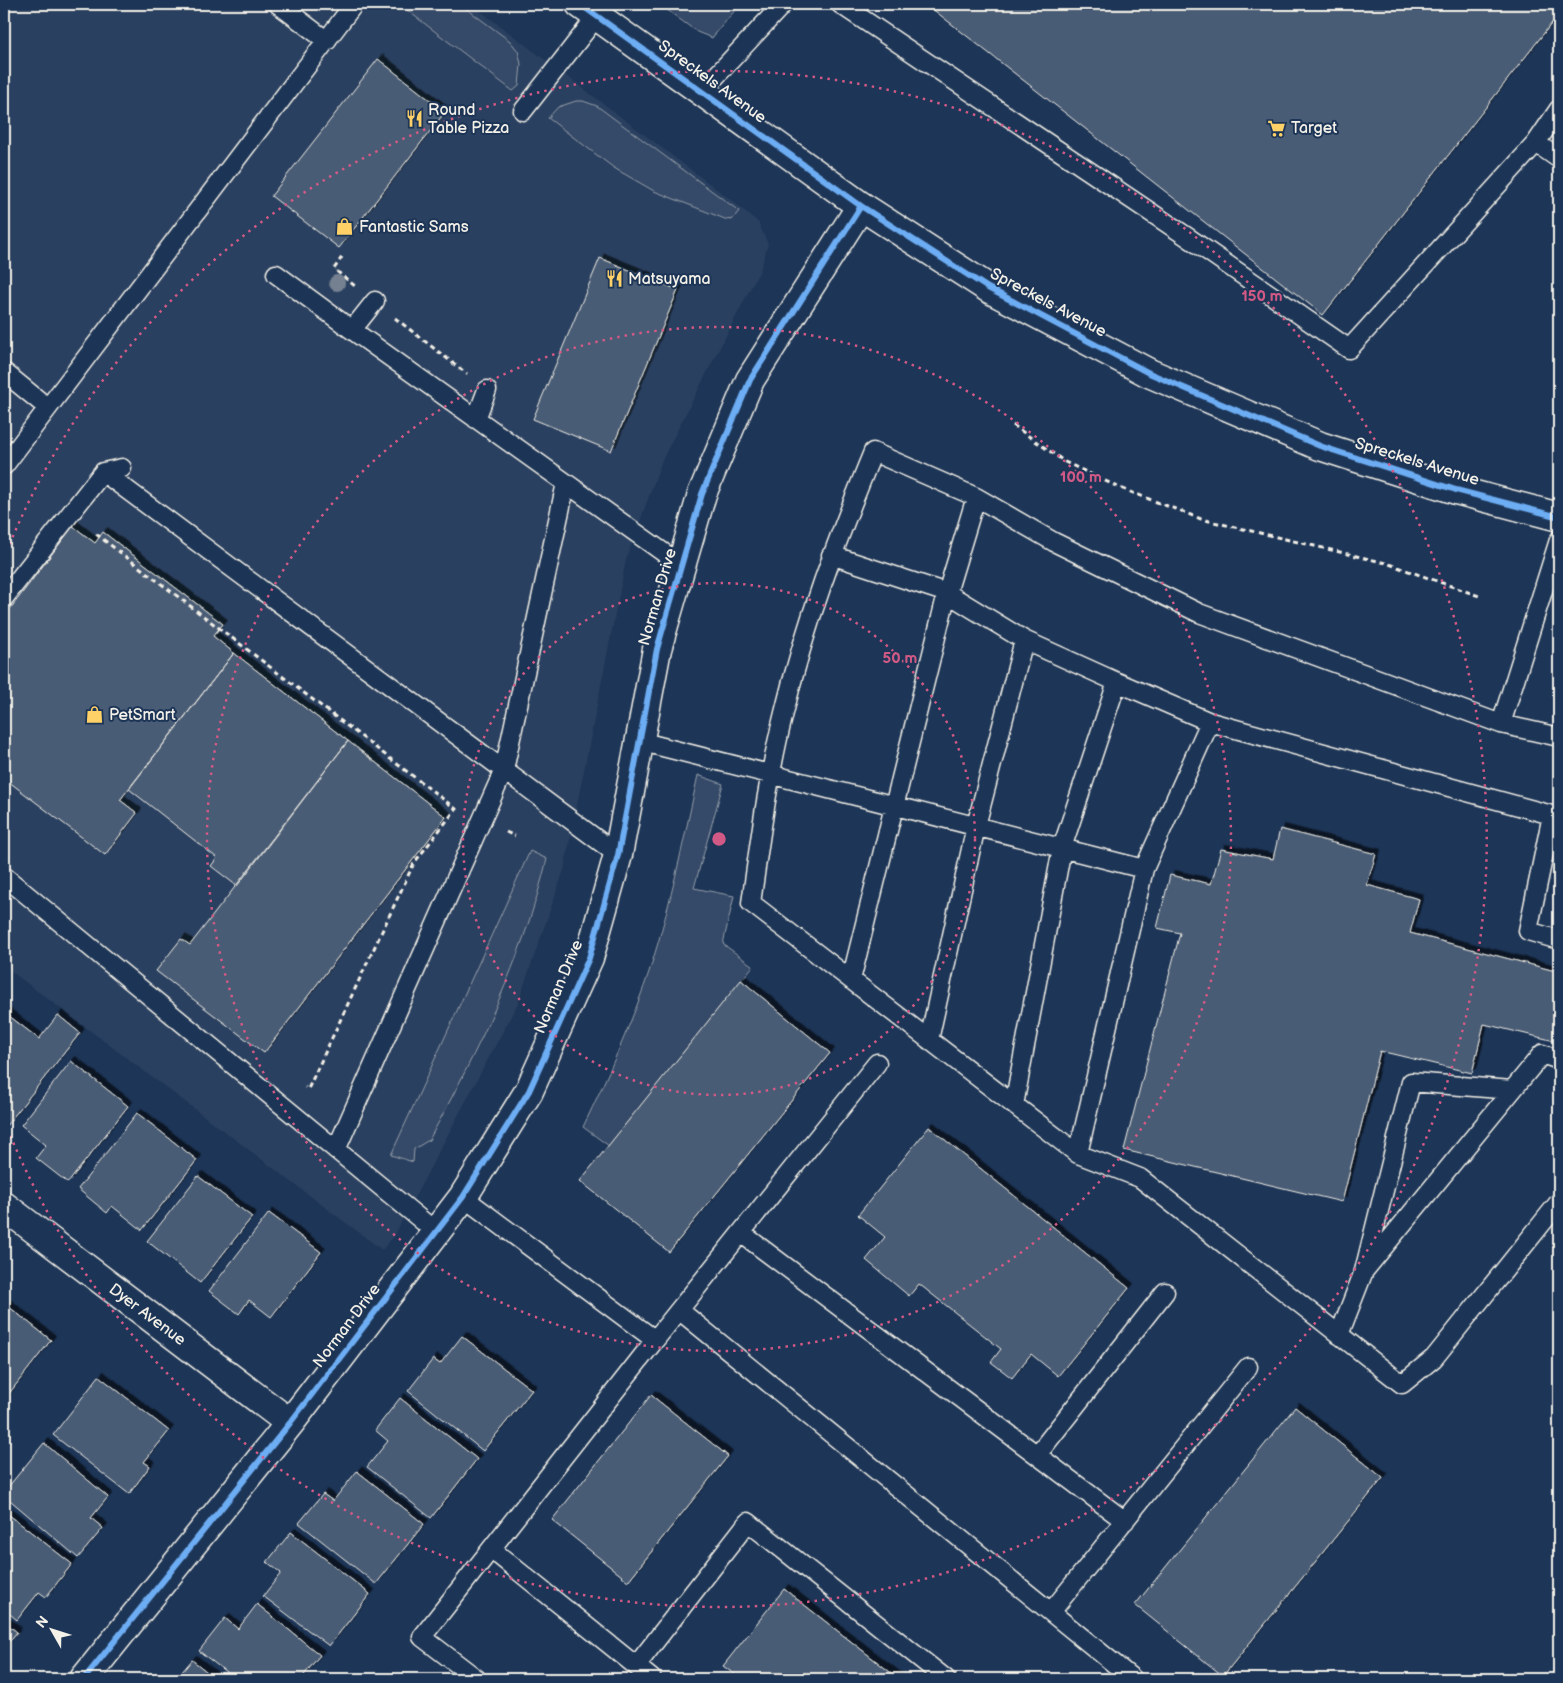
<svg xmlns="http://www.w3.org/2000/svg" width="1563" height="1683" font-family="'Balsamiq Sans',sans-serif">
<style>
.built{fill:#2a4060}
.green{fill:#354a67;stroke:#949ea8}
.building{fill:#485b74;stroke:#f4f1e8;filter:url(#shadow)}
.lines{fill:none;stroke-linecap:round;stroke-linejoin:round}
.service-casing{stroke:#f4f1e8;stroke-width:21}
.minor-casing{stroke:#f4f1e8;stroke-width:31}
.tertiary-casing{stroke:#f4f1e8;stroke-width:31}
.path{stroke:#f4f1e8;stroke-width:3;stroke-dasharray:5 4;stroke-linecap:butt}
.service{stroke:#1d3557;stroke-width:18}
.minor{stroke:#1d3557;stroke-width:28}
.tertiary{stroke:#1d3557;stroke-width:28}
.cycleway-casing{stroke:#1d3557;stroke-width:9}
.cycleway{stroke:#6dadf4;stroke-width:6}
.tree{fill:#748191}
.ring{fill:none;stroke:#d15985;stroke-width:2.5;stroke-dasharray:2.5 5}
.labels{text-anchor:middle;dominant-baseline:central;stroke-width:4;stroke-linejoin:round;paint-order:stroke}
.street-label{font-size:16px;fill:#f4f1e8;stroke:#1d3557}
.poi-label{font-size:16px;fill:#f4f1e8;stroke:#1d3557;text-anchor:start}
.centre{fill:#d15985;stroke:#1d3557;stroke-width:2.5}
.ring-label{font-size:15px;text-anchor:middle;font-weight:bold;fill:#d15985;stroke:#1d3557;stroke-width:4;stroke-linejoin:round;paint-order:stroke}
</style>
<defs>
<filter id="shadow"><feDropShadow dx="4.5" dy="-4.5" stdDeviation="0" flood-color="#0009"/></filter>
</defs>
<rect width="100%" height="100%" fill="#1d3557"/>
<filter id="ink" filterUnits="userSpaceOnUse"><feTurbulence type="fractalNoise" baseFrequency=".02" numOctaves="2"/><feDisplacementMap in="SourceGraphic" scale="10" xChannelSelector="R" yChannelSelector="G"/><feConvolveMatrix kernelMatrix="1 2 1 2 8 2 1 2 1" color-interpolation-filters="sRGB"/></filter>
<g filter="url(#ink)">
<path class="built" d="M 4,4 L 471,4 L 735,203 L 758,222 L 768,244 L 761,268 L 662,460 L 626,560 L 564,870 L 518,1003 L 394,1236 L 382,1250 L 4,966 Z"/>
<path class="green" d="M 399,4 L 460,4 L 510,41 L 518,51 L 521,64 L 519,86 L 513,91 Z
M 659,4 L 740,4 L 712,38 L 697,32 Z
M 576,101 L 583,101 L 597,106 L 739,211 L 732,220 L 725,219 L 654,191 L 614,168 L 548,118 L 558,107 Z
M 698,775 L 723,784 L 694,888 L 734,896 L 723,944 L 753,966 L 609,1146 L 583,1127 C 608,1075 633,1021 651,966 C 671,903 684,839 698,775 Z
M 530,851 L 547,859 C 522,961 479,1048 429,1140 L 414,1149 L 413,1162 L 391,1155 Z"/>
<path class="building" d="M 926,4 L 1559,4 L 1559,14 L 1323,315 Z
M 378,59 L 445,112 L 339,248 L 271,196 Z
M 600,258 L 678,290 L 611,451 L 533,419 Z
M 73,526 L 95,543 L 103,532 L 223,624 L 213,636 L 234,653 L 120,800 L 137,813 L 105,855 L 4,778 L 4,617 Z
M 234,653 L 348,741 L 237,886 L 211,866 L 217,858 L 129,789 Z
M 348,741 L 446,817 L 264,1053 L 156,971 L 181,939 L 190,945 Z
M 1280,829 L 1376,854 L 1367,885 L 1419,899 L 1410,933 L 1559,972 L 1559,1042 L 1484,1024 L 1472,1073 L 1380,1051 L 1342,1202 L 1124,1150 L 1180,933 L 1157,928 L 1170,875 L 1211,884 L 1221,849 L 1273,859 Z
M 741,980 L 830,1053 L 669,1252 L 580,1181 Z
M 4,1012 L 39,1039 L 58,1015 L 80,1033 L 6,1126 L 4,1124 Z
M 71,1061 L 128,1106 L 68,1183 L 36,1158 L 46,1145 L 21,1125 Z
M 137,1113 L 197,1160 L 142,1230 L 112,1206 L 107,1213 L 78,1189 Z
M 929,1127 L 1129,1288 L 1058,1376 L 1031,1354 L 1012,1378 L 991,1362 L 1001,1349 L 919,1284 L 909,1296 L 866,1260 L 885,1237 L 858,1215 Z
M 198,1176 L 252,1217 L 200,1283 L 147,1241 Z
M 269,1213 L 321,1252 L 271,1317 L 249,1300 L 239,1314 L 209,1291 Z
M 4,1303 L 51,1340 L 4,1400 Z
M 462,1336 L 532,1390 L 483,1451 L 408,1391 L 433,1359 L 440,1364 Z
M 99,1376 L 169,1431 L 144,1462 L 150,1466 L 129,1494 L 53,1435 Z
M 651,1395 L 728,1456 L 628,1581 L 552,1520 Z
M 400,1398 L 477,1459 L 431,1518 L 367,1467 L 388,1441 L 375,1430 Z
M 1295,1407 L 1383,1478 L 1223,1676 L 1135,1605 Z
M 44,1443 L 108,1497 L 91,1518 L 103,1528 L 78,1558 L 4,1495 L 4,1492 Z
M 357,1471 L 424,1524 L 376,1584 L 299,1523 L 323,1494 L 333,1501 Z
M 4,1511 L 72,1564 L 46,1597 L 39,1592 L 17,1620 L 4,1609 Z
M 291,1532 L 370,1594 L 329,1646 L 263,1596 L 281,1573 L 267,1562 Z
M 784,1589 L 899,1679 L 741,1679 L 723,1666 Z
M 257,1604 L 320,1655 L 301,1679 L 235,1679 L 199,1651 L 225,1618 L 238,1629 Z
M 4,1622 L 17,1632 L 4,1648 Z
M 192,1660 L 216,1679 L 176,1679 Z"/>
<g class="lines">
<defs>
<path id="service" d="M 278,4 L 327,41
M 840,4 L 1186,236 L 1349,349 L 1536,143 L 1559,159
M 702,91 L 783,4
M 523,111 L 597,16
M 1536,143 L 1559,109
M 276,274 L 352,330
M 375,301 L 352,330 L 681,565
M 4,372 L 48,408
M 476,419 L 487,390
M 4,466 L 354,4
M 122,468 L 103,472 L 618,855
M 831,555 L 947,593 L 1024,640 L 1117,682
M 4,598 L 103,472
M 1501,724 L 1559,540
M 639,741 L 1144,869 L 1210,722 L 1559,817
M 1552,815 L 1528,931 L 1559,940
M 1144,869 L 1078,1154 L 751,903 C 760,840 768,776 784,713 C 805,624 838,537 873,452 L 976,497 L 1054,542 L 1199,613 L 1501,724 L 1559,737
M 4,876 L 436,1232
M 851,980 L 947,593 L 976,497
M 929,1040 L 976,826 L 1024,640
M 1512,1090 L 1411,1082 L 1364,1271 L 1542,1054 L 1559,1060
M 1014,1105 L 1062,848 L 1117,682 L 1210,722
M 336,1150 L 504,770 L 566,483
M 1078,1154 L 1140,1178 L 1402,1384 L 1434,1358 L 1559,1202
M 463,1197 L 655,1340 L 422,1637 L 477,1679
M 741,1233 L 1125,1521
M 679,1310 L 1133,1679
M 1339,1335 L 1364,1271
M 655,1340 L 877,1063
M 1037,1455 L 1165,1292
M 491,1549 L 636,1666 L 748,1522 L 946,1679
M 1051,1612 L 1248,1367
M 636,1666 L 652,1679"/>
<path id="minor" d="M 4,1206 L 290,1423
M 84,1679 L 290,1423 L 463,1197 L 529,1091 L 589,958 L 618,855 L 657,649 L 702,494 L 750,380 L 861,206"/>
<path id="tertiary" d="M 580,4 L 861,206 L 988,288 L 1149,373 L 1320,446 L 1456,490 L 1559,517"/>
</defs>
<use href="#service" class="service-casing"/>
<use href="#minor" class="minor-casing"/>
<use href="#tertiary" class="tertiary-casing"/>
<path class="path" d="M 342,257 L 334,269 L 355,286
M 395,318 L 467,374
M 1013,425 L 1065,462 L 1118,487 L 1201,519 L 1386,563 L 1479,596
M 96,534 L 456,809 L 414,863 L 308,1089 L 305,1087
M 506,832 L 515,836"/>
<use href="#service" class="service"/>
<use href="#minor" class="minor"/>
<use href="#tertiary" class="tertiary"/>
<defs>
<path id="cycleway" d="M 580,4 L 861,206 L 988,288 L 1149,373 L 1320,446 L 1456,490 L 1559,517
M 84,1679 L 290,1423 L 463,1197 L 529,1091 L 589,958 L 618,855 L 657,649 L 702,494 L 750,380 L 861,206"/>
</defs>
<use href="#cycleway" class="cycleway-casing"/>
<use href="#cycleway" class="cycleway"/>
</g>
<circle class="tree" cx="337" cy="283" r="8"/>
</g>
<g class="ring">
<circle cx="719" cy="839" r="256"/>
<circle cx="719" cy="839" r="512"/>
<path d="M4 558A768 768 0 1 1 4 1120"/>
</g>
<defs>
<symbol id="restaurant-bare" viewBox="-9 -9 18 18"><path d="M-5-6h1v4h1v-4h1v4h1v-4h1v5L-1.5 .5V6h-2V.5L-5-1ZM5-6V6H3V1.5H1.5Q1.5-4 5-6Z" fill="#ffd166" stroke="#1d3557" stroke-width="2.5" paint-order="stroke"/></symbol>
<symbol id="supermarket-bare" viewBox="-9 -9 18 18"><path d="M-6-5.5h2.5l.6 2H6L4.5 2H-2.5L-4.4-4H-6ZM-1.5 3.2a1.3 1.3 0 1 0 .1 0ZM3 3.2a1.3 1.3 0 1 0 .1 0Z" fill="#ffd166" stroke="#1d3557" stroke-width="2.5" paint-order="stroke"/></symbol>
<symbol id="shop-bare" viewBox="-9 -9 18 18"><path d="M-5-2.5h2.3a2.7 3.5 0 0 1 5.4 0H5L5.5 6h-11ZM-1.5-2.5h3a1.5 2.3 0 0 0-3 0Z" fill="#ffd166" stroke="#1d3557" stroke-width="2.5" paint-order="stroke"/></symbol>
</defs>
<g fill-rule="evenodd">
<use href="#restaurant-bare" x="402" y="106" width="25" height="25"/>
<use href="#supermarket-bare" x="1264" y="116" width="25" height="25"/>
<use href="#shop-bare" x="332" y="214" width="25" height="25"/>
<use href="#restaurant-bare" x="602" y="266" width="25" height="25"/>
<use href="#shop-bare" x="82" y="702" width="25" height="25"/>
</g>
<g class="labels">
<g class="street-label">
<text transform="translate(712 82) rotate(36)">Spreckels Avenue</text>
<text transform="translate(1048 303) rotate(28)">Spreckels Avenue</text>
<text transform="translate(1417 462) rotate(17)">Spreckels Avenue</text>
<text transform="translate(658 597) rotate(-74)">Norman Drive</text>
<text transform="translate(559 987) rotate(-67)">Norman Drive</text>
<text transform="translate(147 1315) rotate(37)">Dyer Avenue</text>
<text transform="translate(347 1326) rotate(-53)">Norman Drive</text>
</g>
<g class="poi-label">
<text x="428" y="110">Round<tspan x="428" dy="18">Table Pizza</tspan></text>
<text x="1291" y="128">Target</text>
<text x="359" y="227">Fantastic Sams</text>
<text x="628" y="279">Matsuyama</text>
<text x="109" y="715">PetSmart</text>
</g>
</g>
<circle cx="719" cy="839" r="8" class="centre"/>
<g class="ring-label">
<text x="1262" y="301">150 m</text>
<text x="1081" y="482">100 m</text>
<text x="900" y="663">50 m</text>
</g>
<rect width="1563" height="1683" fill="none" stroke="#1d3557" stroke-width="20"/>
<rect x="10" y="10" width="1543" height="1663" fill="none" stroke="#f4f1e8" stroke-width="2" filter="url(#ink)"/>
<g transform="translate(52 1630) rotate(309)" stroke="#1d3557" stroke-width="4" paint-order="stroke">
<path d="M0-4L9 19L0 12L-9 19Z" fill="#f4f1e8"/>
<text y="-8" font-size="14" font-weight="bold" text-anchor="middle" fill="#f4f1e8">N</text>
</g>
</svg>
